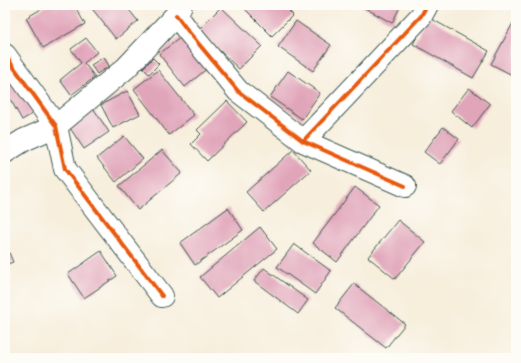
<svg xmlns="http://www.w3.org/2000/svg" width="521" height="363" font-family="'Indie Flower',sans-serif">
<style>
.building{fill:#e1a5ba}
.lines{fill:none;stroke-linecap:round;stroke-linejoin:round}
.minor-casing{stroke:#3f584d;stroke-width:24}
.minor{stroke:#fff;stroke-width:22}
.cycleway-casing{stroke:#fdfcf7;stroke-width:6}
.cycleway{stroke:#e8590c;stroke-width:4}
</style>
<rect width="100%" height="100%" fill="#fdfcf7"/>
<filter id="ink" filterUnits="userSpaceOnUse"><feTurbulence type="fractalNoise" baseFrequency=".025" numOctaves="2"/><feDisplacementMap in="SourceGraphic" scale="8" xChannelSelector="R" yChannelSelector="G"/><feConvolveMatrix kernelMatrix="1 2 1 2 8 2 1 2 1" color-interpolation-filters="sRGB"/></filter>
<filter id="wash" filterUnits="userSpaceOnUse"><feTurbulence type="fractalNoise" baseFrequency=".012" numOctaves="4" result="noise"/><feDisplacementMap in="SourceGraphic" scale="16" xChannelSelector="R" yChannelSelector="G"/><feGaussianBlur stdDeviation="0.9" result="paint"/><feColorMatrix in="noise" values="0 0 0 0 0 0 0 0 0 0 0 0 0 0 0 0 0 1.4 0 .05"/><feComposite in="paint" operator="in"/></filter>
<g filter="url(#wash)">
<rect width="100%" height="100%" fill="#f7eedc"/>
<g id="blocks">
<path class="building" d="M 48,5 L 74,5 L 85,24 L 43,48 L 26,18 Z
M 91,5 L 125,5 L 138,21 L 116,39 L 90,6 Z
M 241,5 L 283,5 L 293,15 L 272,36 Z
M 364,5 L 401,5 L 392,23 L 363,7 Z
M 221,7 L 262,46 L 239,69 L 198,30 Z
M 428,17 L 489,51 L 473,78 L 413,44 Z
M 296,21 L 331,45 L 313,71 L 278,47 Z
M 513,23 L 516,24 L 516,77 L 491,64 Z
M 185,34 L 210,66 L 185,87 L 159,54 Z
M 86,38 L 97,52 L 84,63 L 95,77 L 71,95 L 60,80 L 81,63 L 71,49 Z
M 104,57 L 109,66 L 97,74 L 91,65 Z
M 153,58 L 159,64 L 149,74 L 143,68 Z
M 158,70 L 194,115 L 169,135 L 134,89 Z
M 288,71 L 320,93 L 302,119 L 270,97 Z
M 21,78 L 39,110 L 22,120 L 5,90 L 5,87 Z
M 469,88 L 490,104 L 472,128 L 451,111 Z
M 127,91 L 140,114 L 113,128 L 101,105 Z
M 227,101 L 247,122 L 207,161 L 191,144 L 201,134 L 197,130 Z
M 93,108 L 109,132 L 84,149 L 68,125 Z
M 443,127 L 459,139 L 440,164 L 424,152 Z
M 124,136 L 143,159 L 116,182 L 97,158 Z
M 162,150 L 182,173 L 138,210 L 119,186 Z
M 293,150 L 311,170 L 264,212 L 246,192 Z
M 355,187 L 379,205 L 337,262 L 313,243 Z
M 228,208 L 243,230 L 195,265 L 180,243 Z
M 398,220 L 425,242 L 395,279 L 368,257 Z
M 260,227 L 277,249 L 217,298 L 200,277 Z
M 5,243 L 13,262 L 5,265 Z
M 294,244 L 331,271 L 315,294 L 277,267 Z
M 101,251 L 117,276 L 84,298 L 68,274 Z
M 264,268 L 308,300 L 298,314 L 254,281 Z
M 354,284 L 405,324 L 386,348 L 335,308 Z"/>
</g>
</g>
<g filter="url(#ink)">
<use href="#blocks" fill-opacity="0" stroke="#3f584d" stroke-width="1"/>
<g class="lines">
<defs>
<path id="minor" d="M 176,15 L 188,31 L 238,91 L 303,141 L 405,186
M 5,55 L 56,126 L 65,169 L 162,296
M 303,141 L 421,16 L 427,5
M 5,152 L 24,140 L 56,126 L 126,68 L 176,15 L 181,5"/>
</defs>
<use href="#minor" class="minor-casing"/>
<use href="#minor" class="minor"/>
<defs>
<path id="cycleway" d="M 176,15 L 188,31 L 238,91 L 303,141 L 405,186
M 5,55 L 56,126 L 65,169 L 162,296
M 303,141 L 421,16 L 427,5"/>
</defs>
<use href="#cycleway" class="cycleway-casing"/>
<use href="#cycleway" class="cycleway"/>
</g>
</g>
<rect width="521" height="363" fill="none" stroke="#fdfcf7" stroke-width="20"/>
</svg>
